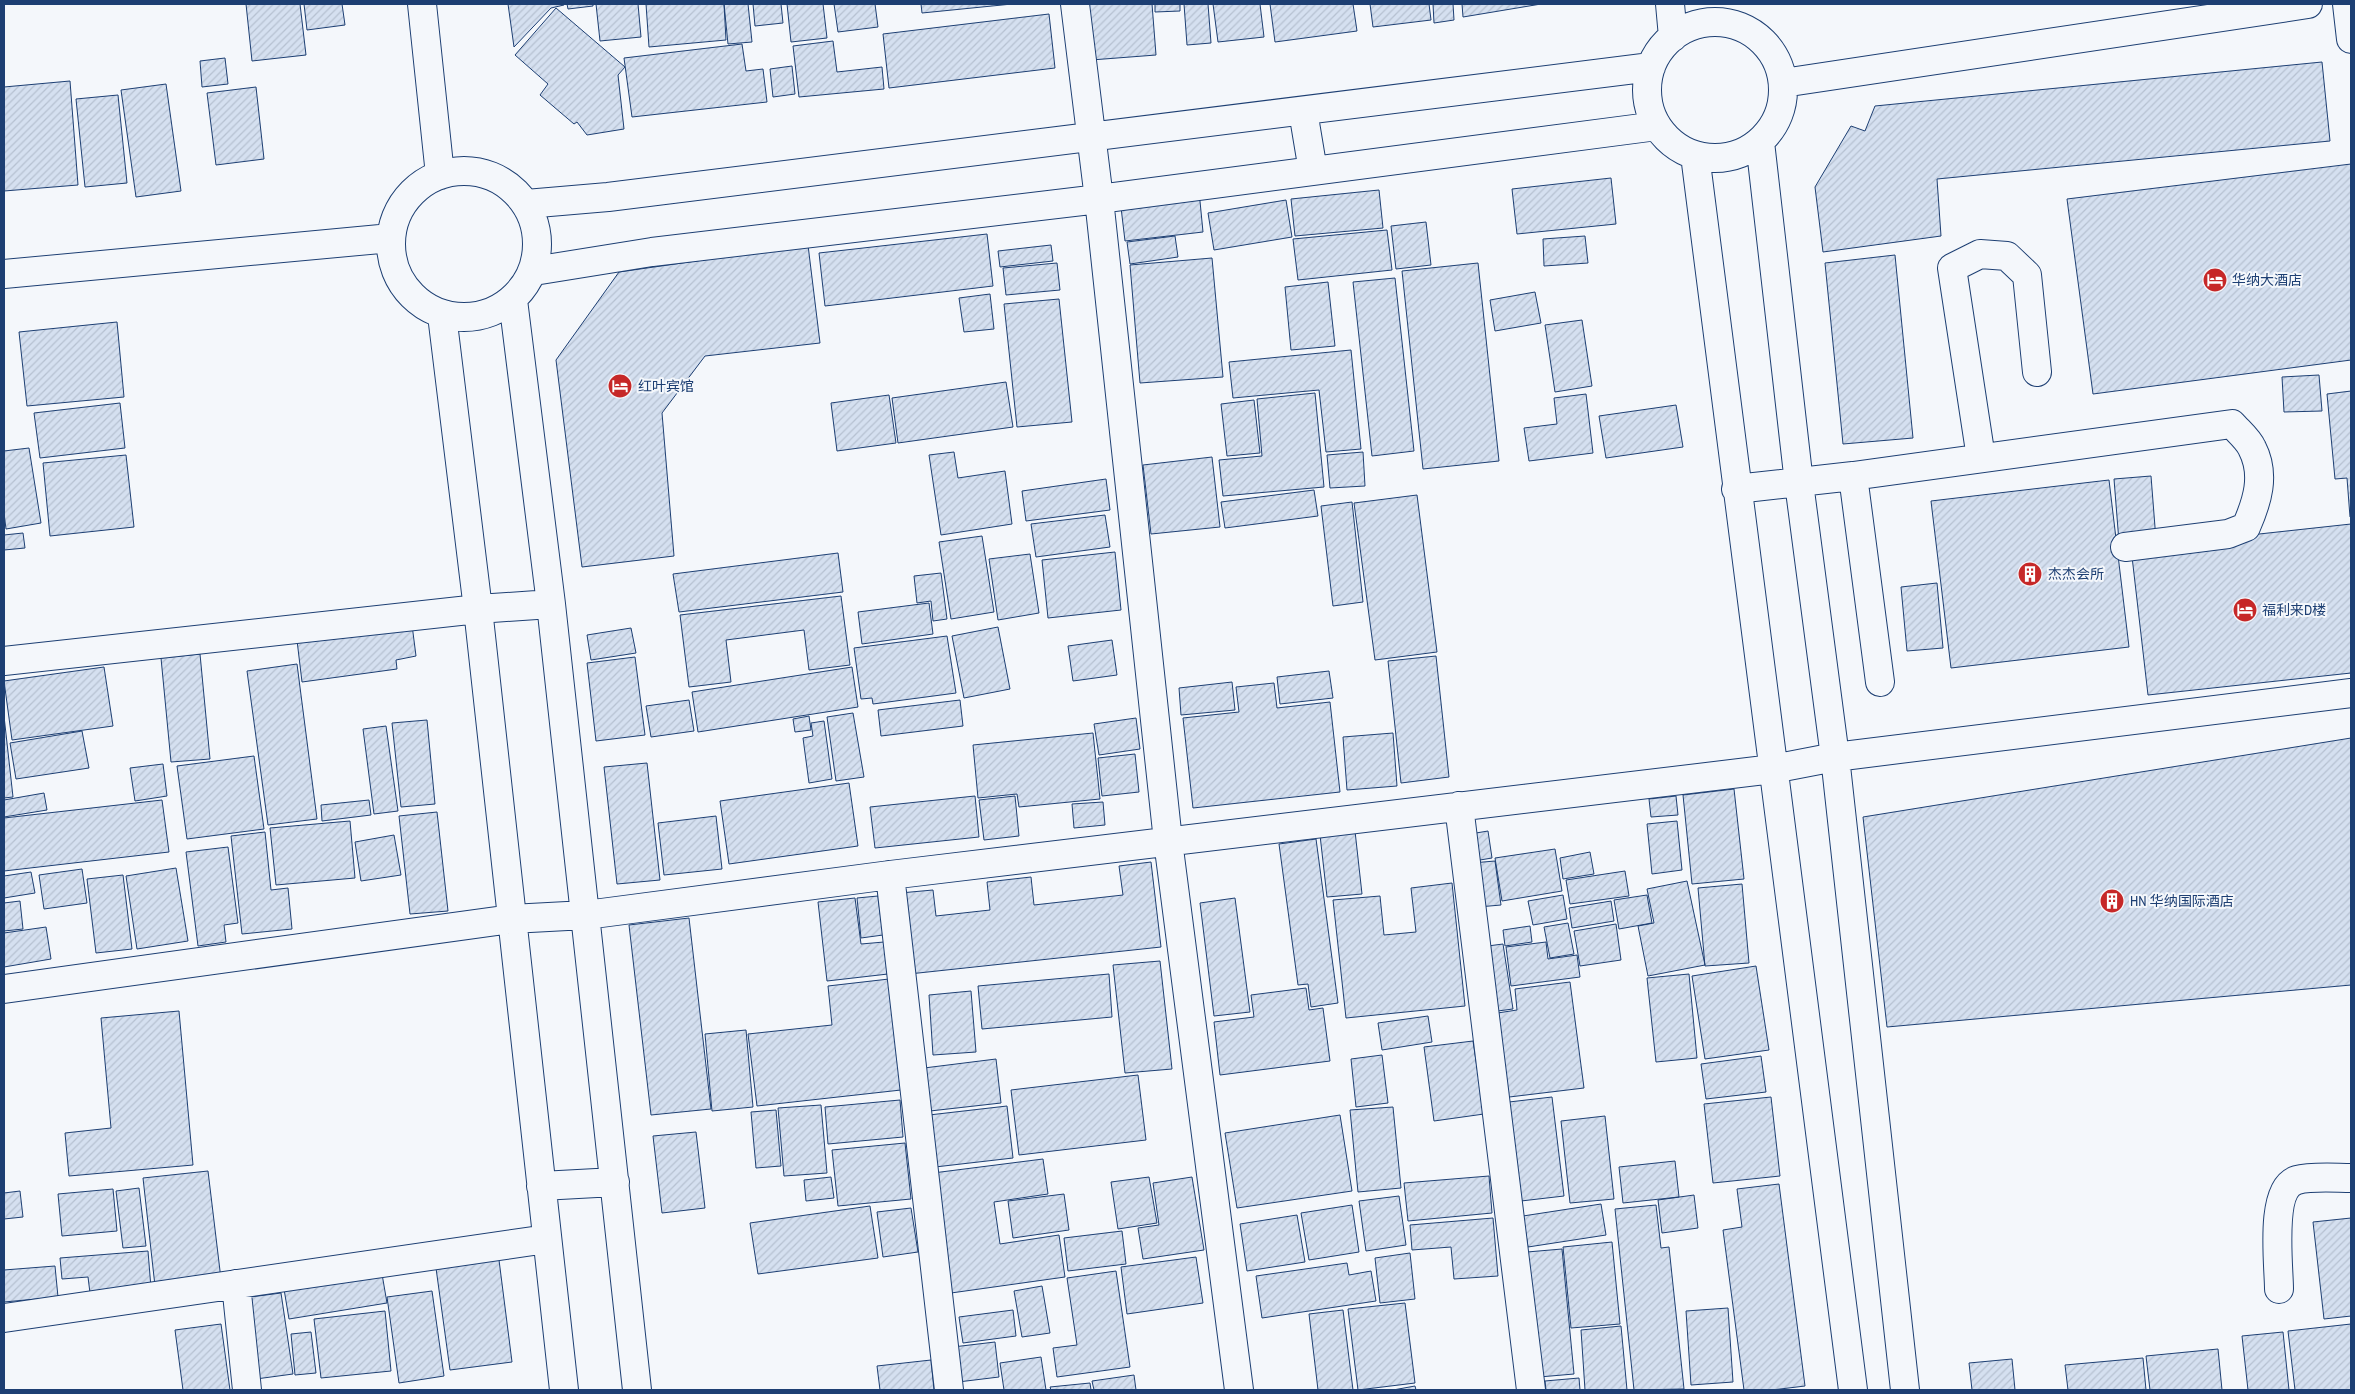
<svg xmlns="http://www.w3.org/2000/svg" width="2355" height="1394" font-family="'Archivo Narrow','Noto Sans SC',sans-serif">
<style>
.building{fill:url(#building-hatch);stroke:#1d3f73}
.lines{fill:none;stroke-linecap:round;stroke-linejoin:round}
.minor-casing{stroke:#1d3f73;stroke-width:30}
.minor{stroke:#f4f7fb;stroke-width:28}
.labels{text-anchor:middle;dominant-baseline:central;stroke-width:4;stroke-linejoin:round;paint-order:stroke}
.poi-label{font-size:14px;fill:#1d3f73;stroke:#f4f7fb;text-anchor:start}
</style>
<defs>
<pattern id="building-hatch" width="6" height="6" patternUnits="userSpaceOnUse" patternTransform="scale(1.25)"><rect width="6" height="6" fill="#d5e0f0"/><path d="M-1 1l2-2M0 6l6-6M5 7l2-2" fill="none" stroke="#b6c1d1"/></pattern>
</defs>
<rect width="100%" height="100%" fill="#f4f7fb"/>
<path class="building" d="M 246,4 L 300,4 L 306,55 L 252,61 Z
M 304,4 L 342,4 L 345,25 L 307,30 Z
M 508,4 L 563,4 L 564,5 L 551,8 L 514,47 Z
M 567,4 L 593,4 L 593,6 L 568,9 Z
M 596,4 L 638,4 L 641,37 L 600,41 Z
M 646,4 L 724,4 L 726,40 L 649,47 Z
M 724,4 L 748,4 L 752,42 L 728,44 Z
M 753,4 L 781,4 L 783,23 L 755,26 Z
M 787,4 L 823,4 L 827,38 L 791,42 Z
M 834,4 L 875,4 L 878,27 L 838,32 Z
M 921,4 L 1012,4 L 922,13 Z
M 1086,4 L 1152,4 L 1156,55 L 1091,60 Z
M 1155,4 L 1180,4 L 1180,11 L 1155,12 Z
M 1184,4 L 1208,4 L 1211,43 L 1187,45 Z
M 1213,4 L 1260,4 L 1264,37 L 1218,42 Z
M 1270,4 L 1353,4 L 1357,31 L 1275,42 Z
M 1370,4 L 1429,4 L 1431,20 L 1373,27 Z
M 1433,4 L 1453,4 L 1454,20 L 1434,23 Z
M 1462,4 L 1541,4 L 1463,17 Z
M 556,8 L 625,67 L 618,75 L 624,129 L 587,135 L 577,122 L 574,124 L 540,95 L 548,84 L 515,55 Z
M 1049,14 L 1055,68 L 889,88 L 883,34 Z
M 833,41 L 837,72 L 882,67 L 884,89 L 799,97 L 793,46 Z
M 742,44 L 746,71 L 763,69 L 767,102 L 632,117 L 624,58 Z
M 225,58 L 228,84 L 202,87 L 200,61 Z
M 2322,62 L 2330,141 L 1937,179 L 1941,236 L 1823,252 L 1815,187 L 1851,126 L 1865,131 L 1875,106 Z
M 792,66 L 795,94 L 773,97 L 770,69 Z
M 70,81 L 78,185 L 4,191 L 4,87 Z
M 166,84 L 181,191 L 136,197 L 121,90 Z
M 256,87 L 264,159 L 216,165 L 207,93 Z
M 118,95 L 127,183 L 85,187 L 76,99 Z
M 2351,164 L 2351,360 L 2093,394 L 2067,199 Z
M 1611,178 L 1616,224 L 1517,234 L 1512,189 Z
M 1379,190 L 1383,228 L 1295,236 L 1291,199 Z
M 1199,191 L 1203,232 L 1125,241 L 1120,199 Z
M 1286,200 L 1292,237 L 1214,250 L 1208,213 Z
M 1426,222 L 1431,265 L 1396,269 L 1391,226 Z
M 1387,230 L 1392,270 L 1298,280 L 1293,239 Z
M 987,234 L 993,286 L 825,306 L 819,253 Z
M 1175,236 L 1178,257 L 1130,264 L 1127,242 Z
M 1585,236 L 1588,263 L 1544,266 L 1543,239 Z
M 808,245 L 820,343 L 705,356 L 662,413 L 674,556 L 582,567 L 556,360 L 619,272 Z
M 1051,245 L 1053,261 L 1000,267 L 998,251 Z
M 1895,255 L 1913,438 L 1843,444 L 1825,263 Z
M 1212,258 L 1223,377 L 1140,383 L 1130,265 Z
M 1057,263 L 1060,290 L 1006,295 L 1003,268 Z
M 1478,263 L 1499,461 L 1423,469 L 1402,271 Z
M 1395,278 L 1414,451 L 1372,456 L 1353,282 Z
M 1328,282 L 1335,346 L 1291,350 L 1285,287 Z
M 1535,292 L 1541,323 L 1495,331 L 1490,300 Z
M 990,294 L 994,329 L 964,332 L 959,298 Z
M 1059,299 L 1072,422 L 1017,427 L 1004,304 Z
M 1582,320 L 1592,386 L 1555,392 L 1545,325 Z
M 117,322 L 124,397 L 27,406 L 19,332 Z
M 1351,350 L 1361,449 L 1326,452 L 1319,390 L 1233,398 L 1229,362 Z
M 2319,375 L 2322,411 L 2284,412 L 2282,377 Z
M 1006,382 L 1013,427 L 898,443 L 892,398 Z
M 2351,391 L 2351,517 L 2350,517 L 2347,478 L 2335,479 L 2327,394 Z
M 1315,393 L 1324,487 L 1223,496 L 1219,460 L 1262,456 L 1257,399 Z
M 1586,394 L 1593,453 L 1529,461 L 1524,428 L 1557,424 L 1554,398 Z
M 889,395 L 896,443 L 837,451 L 831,403 Z
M 1254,400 L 1260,453 L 1227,456 L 1221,404 Z
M 120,403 L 125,448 L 40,458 L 34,413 Z
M 1676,405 L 1683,447 L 1606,458 L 1599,416 Z
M 29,448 L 41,523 L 6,529 L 4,513 L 4,451 Z
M 954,452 L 958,478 L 1005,471 L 1012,524 L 941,535 L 929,455 Z
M 1363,452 L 1365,486 L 1330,488 L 1327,455 Z
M 126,455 L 134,527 L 50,536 L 43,463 Z
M 1212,457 L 1220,527 L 1151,534 L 1143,465 Z
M 2151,476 L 2156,540 L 2119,542 L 2114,479 Z
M 1106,479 L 1110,510 L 1026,521 L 1022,491 Z
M 2109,480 L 2129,647 L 1951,668 L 1931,501 Z
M 1314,490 L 1318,516 L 1225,528 L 1221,502 Z
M 1417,495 L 1437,652 L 1375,660 L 1354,503 Z
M 1352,502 L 1363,602 L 1333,606 L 1321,506 Z
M 1105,515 L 1110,547 L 1036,557 L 1031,524 Z
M 2351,524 L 2351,673 L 2148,695 L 2131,548 Z
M 23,533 L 25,548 L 4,550 L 4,535 Z
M 982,536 L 994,612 L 951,619 L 939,542 Z
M 1115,552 L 1121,610 L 1048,618 L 1042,560 Z
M 838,553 L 843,592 L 679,612 L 673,574 Z
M 1030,554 L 1039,613 L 998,620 L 989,559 Z
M 941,573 L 947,619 L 933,621 L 931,601 L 917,603 L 914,576 Z
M 1937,583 L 1943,648 L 1907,651 L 1901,587 Z
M 841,596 L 850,665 L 809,670 L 804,630 L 726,640 L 731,682 L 689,687 L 680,615 Z
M 929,603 L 933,634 L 862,644 L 858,612 Z
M 411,617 L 416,656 L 396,660 L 397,669 L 302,682 L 296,632 Z
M 998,627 L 1010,689 L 964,698 L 952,636 Z
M 631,628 L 636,653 L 591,660 L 587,635 Z
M 947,636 L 956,693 L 873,704 L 872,698 L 861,699 L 854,648 Z
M 1112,640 L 1117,675 L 1073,681 L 1068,646 Z
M 200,654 L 210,759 L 171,762 L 161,658 Z
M 1436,656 L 1449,777 L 1401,783 L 1388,661 Z
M 635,657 L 645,735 L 596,741 L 587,663 Z
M 297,664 L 317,819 L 268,825 L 247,671 Z
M 104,667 L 113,726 L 12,740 L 4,681 Z
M 852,667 L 858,707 L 698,732 L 692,692 Z
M 1329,671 L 1333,698 L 1280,704 L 1277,677 Z
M 1232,682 L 1235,710 L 1181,715 L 1179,688 Z
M 1274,683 L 1277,708 L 1330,702 L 1340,792 L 1193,808 L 1183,718 L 1239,712 L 1236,687 Z
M 689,700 L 694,731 L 651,737 L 646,706 Z
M 960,700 L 963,726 L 881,736 L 878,710 Z
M 853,713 L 864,777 L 836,781 L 827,717 Z
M 4,716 L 13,797 L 4,798 Z
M 809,716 L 811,730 L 795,732 L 793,719 Z
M 1136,718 L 1140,749 L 1099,755 L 1094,724 Z
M 427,720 L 435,804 L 401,807 L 392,723 Z
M 824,721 L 832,779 L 809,783 L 803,738 L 813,736 L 811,723 Z
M 386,726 L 398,811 L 374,814 L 363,729 Z
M 82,731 L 89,768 L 16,779 L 10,743 Z
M 1093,733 L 1100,799 L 1019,807 L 1017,794 L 978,798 L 973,745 Z
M 1393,733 L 1397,786 L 1347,790 L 1343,737 Z
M 2351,738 L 2351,985 L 1887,1027 L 1863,817 Z
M 1135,754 L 1139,792 L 1102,796 L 1098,758 Z
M 254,756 L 264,829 L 187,839 L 177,766 Z
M 647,763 L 660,880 L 617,884 L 604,767 Z
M 163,764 L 167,796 L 135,801 L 130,768 Z
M 849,783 L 858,846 L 729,864 L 720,801 Z
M 1734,789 L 1744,879 L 1692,884 L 1683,795 Z
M 44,793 L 47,810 L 4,817 L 4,800 Z
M 975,796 L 979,837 L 875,848 L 870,807 Z
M 1015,796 L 1019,836 L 984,840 L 979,800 Z
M 1676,796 L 1678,815 L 1651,817 L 1649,799 Z
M 162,800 L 169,852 L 4,871 L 4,818 Z
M 369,800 L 371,815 L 322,821 L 321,805 Z
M 1103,802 L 1105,825 L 1074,828 L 1072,804 Z
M 437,812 L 448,911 L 410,914 L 399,816 Z
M 716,816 L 722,869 L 664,875 L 658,823 Z
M 350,821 L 355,878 L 276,885 L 270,828 Z
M 1677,821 L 1682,870 L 1652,874 L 1647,824 Z
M 1355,831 L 1362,894 L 1327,897 L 1320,835 Z
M 1488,831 L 1492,858 L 1474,861 L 1470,834 Z
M 265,832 L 271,890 L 288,888 L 292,929 L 242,934 L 231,836 Z
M 394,835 L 401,875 L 361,881 L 355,842 Z
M 1316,839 L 1338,1003 L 1311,1007 L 1308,984 L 1298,985 L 1279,844 Z
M 228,847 L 238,923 L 224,925 L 226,942 L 198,946 L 186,852 Z
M 1555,849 L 1562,891 L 1502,901 L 1495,858 Z
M 1590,852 L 1594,874 L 1563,879 L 1560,858 Z
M 1495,861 L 1501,905 L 1478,907 L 1472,863 Z
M 1151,862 L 1161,947 L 909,974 L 900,893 L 933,890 L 936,916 L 990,910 L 987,882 L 1031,877 L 1034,905 L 1123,895 L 1119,866 Z
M 176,868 L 188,941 L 137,949 L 126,876 Z
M 82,869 L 87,903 L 44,909 L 39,875 Z
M 1625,871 L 1629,896 L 1570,904 L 1566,880 Z
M 31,872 L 35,893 L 4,898 L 4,876 Z
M 123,875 L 132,949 L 96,953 L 87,879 Z
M 1687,881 L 1705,965 L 1648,976 L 1638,926 L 1654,923 L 1647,889 Z
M 1452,883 L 1465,1006 L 1346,1018 L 1333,900 L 1380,896 L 1384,935 L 1416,932 L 1411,888 Z
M 1742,884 L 1749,963 L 1705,966 L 1698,888 Z
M 1563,895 L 1567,919 L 1533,925 L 1528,901 Z
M 1647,895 L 1652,923 L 1619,929 L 1614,900 Z
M 878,896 L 883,935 L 861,938 L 857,898 Z
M 855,898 L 861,944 L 884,942 L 888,974 L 827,981 L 818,902 Z
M 1235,898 L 1250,1012 L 1214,1016 L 1200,903 Z
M 20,901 L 23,929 L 4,931 L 4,903 Z
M 1611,901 L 1614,921 L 1572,928 L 1569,908 Z
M 689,918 L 711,1109 L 651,1115 L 629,925 Z
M 1568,923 L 1574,954 L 1550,958 L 1544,927 Z
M 1616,924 L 1621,960 L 1580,966 L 1574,931 Z
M 1530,926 L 1532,942 L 1505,946 L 1503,930 Z
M 46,927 L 51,959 L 4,967 L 4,933 Z
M 1546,942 L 1548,959 L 1577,955 L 1580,977 L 1511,986 L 1506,947 Z
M 1503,944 L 1513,1009 L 1490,1012 L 1480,947 Z
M 1160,961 L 1172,1069 L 1125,1073 L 1113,965 Z
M 1756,966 L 1769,1050 L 1705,1059 L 1692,976 Z
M 1109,974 L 1112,1017 L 982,1029 L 978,986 Z
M 1689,974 L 1697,1058 L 1656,1062 L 1647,978 Z
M 889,979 L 901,1090 L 757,1106 L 748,1034 L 832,1025 L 828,986 Z
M 1570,982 L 1584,1088 L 1501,1098 L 1491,1014 L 1517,1010 L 1515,989 Z
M 1306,988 L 1309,1010 L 1323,1008 L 1330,1061 L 1220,1075 L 1214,1022 L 1254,1017 L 1251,995 Z
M 971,991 L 976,1052 L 933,1055 L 929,995 Z
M 179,1011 L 193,1165 L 69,1176 L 65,1133 L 111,1128 L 101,1018 Z
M 1428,1016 L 1432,1042 L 1382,1050 L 1378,1023 Z
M 746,1030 L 753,1107 L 712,1111 L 705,1034 Z
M 1473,1041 L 1484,1114 L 1434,1121 L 1424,1047 Z
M 1382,1055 L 1388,1103 L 1356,1107 L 1351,1059 Z
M 1761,1056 L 1766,1092 L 1706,1099 L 1701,1064 Z
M 996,1059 L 1001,1103 L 930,1111 L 924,1068 Z
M 1138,1075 L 1146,1140 L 1019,1155 L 1011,1090 Z
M 1552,1097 L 1564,1196 L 1521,1201 L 1509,1102 Z
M 1771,1097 L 1780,1176 L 1713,1183 L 1704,1104 Z
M 900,1100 L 903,1137 L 828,1144 L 825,1107 Z
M 821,1105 L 827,1173 L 784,1176 L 778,1108 Z
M 1007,1106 L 1013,1158 L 935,1167 L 929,1115 Z
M 1393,1107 L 1401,1188 L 1358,1192 L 1350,1110 Z
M 776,1110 L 781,1166 L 756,1168 L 751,1112 Z
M 1340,1115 L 1352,1191 L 1237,1208 L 1225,1133 Z
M 1605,1116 L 1614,1199 L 1570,1203 L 1561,1121 Z
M 696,1132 L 705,1208 L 662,1213 L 653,1136 Z
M 905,1143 L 911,1199 L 838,1206 L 832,1150 Z
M 1043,1159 L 1048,1194 L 994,1202 L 1000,1244 L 1059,1235 L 1065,1277 L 951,1293 L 933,1173 Z
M 1675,1161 L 1679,1197 L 1623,1203 L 1619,1167 Z
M 208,1171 L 221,1279 L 155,1286 L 143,1178 Z
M 1489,1176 L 1492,1213 L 1408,1221 L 1404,1183 Z
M 831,1177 L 834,1198 L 806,1201 L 804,1180 Z
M 1149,1177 L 1157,1223 L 1118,1229 L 1111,1182 Z
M 1192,1177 L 1204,1250 L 1143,1259 L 1138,1228 L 1159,1225 L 1153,1183 Z
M 1779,1184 L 1805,1386 L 1772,1390 L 1744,1390 L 1723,1230 L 1742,1227 L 1737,1189 Z
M 139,1188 L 146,1246 L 123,1248 L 116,1191 Z
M 113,1189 L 117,1231 L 62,1236 L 58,1194 Z
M 20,1191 L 23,1217 L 4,1219 L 4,1193 Z
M 1064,1194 L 1069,1230 L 1013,1238 L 1008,1201 Z
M 1694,1195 L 1698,1228 L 1662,1233 L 1658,1200 Z
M 1399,1196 L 1406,1245 L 1366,1251 L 1359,1201 Z
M 1601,1204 L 1606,1235 L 1528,1247 L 1523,1216 Z
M 1352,1205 L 1359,1252 L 1309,1260 L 1301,1213 Z
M 1656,1205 L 1661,1248 L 1669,1247 L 1684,1389 L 1634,1390 L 1615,1209 Z
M 870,1206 L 878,1258 L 758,1274 L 750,1223 Z
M 911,1208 L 918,1252 L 883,1257 L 877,1212 Z
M 1297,1215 L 1305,1262 L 1247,1271 L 1240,1224 Z
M 1493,1218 L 1498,1276 L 1454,1279 L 1451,1247 L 1412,1250 L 1410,1225 Z
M 2351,1218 L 2351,1316 L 2324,1319 L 2313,1222 Z
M 1122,1231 L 1126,1264 L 1068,1271 L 1064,1238 Z
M 1612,1242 L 1620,1324 L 1571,1328 L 1563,1247 Z
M 1562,1249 L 1574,1374 L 1539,1377 L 1527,1252 Z
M 148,1251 L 151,1288 L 90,1293 L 88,1277 L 62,1279 L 60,1258 Z
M 1410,1253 L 1415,1299 L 1380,1303 L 1375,1258 Z
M 1196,1257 L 1203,1303 L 1127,1314 L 1121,1267 Z
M 499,1260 L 512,1362 L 450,1370 L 436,1268 Z
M 1347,1263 L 1349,1275 L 1371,1271 L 1376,1301 L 1262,1318 L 1256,1276 Z
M 55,1266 L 58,1297 L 4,1302 L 4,1270 Z
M 1116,1271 L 1130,1367 L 1057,1377 L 1053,1348 L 1077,1345 L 1067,1278 Z
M 382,1274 L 387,1303 L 289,1319 L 284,1289 Z
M 1042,1286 L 1050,1333 L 1022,1337 L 1014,1291 Z
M 432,1291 L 444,1376 L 399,1383 L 387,1297 Z
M 281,1293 L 293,1374 L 256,1379 L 243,1298 Z
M 1405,1303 L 1415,1383 L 1358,1390 L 1348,1309 Z
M 1728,1308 L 1733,1382 L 1691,1385 L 1686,1311 Z
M 1013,1310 L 1016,1336 L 963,1343 L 959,1317 Z
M 1343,1310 L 1353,1390 L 1318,1390 L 1309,1314 Z
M 385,1311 L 391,1371 L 321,1378 L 314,1319 Z
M 221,1324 L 230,1390 L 183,1390 L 175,1330 Z
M 2351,1324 L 2351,1390 L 2295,1390 L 2288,1331 Z
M 1621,1326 L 1627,1390 L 1585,1390 L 1581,1330 Z
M 311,1332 L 316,1373 L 295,1375 L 291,1334 Z
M 2283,1332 L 2289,1390 L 2248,1390 L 2242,1336 Z
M 995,1342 L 999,1377 L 958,1382 L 953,1347 Z
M 2218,1349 L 2222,1390 L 2150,1390 L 2146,1356 Z
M 1041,1357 L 1046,1390 L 1004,1390 L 1000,1363 Z
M 2143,1358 L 2146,1390 L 2068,1390 L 2065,1365 Z
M 2012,1359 L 2015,1390 L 1972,1390 L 1969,1363 Z
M 931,1360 L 934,1390 L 880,1390 L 877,1366 Z
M 1134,1375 L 1136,1390 L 1094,1390 L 1092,1381 Z
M 1579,1378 L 1580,1390 L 1546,1390 L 1545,1381 Z
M 1090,1383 L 1091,1390 L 1051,1390 L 1050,1387 Z
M 1415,1386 L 1416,1390 L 1393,1390 Z"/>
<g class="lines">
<defs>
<path id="minor" d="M 422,4 L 440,175
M 1075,4 L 1099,199 L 1168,841 L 1239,1390
M 1670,4 L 1673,37
M 2347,4 L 2351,39
M1647 90a68 68 0 1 1 136 0a68 68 0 1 1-136 0Z
M 1783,83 L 2308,4
M 1303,111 L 1313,171
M 1760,142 L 1799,483 L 1835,757 L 1905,1390
M 1695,155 L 1853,1390
M391 244a73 73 0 1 1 146 0a73 73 0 1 1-146 0Z
M 526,204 L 608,197 L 1651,67
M 534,271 L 652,252 L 1099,199 L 1657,126
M 4,274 L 391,238
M 513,300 L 551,604 L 637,1390
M 442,315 L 478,609 L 564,1390
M 1981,458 L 1952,268 L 1980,254 L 2007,256 L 2027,275 L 2037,372
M 1853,476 L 1880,682
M 1736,489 L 1853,476 L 2232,424 C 2238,431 2248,439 2252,448 C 2266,475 2257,502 2246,527 L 2228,534 L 2125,547
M 4,661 L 478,609 L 551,604
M 1459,806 L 1531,1390
M 890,875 L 949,1390
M 4,989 L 511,919 L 586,915 L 890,875 L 1773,769 L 1835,757 L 2351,693
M 541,1186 L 615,1182
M 236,1284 L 247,1390
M 2279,1289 C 2279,1266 2269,1188 2297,1180 C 2311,1176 2336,1178 2351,1178
M 4,1318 L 547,1239"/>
</defs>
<use href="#minor" class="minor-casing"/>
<use href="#minor" class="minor"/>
</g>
<defs>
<symbol id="hotel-disc" viewBox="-11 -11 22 22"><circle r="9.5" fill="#c62828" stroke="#f4f7fb"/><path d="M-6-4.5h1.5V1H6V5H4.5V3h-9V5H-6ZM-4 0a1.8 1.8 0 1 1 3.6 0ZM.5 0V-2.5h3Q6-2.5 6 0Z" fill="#fff"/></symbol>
<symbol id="building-disc" viewBox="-11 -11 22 22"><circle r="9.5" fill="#c62828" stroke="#f4f7fb"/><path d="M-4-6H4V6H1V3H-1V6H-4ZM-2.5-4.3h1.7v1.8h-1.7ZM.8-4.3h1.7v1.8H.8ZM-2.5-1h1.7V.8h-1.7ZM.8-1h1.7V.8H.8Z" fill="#fff"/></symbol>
</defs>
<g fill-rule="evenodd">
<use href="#hotel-disc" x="2201" y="266" width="28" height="28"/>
<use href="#hotel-disc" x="606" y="372" width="28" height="28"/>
<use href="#building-disc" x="2016" y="560" width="28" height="28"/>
<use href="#hotel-disc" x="2231" y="596" width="28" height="28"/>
<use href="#building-disc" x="2098" y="887" width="28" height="28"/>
</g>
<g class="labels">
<g class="poi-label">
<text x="2232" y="280">华纳大酒店</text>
<text x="638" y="386">红叶宾馆</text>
<text x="2048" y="574">杰杰会所</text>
<text x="2262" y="610">福利来D楼</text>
<text x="2130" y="901">HN 华纳国际酒店</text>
</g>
</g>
<rect width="2355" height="1394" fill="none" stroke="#1d3f73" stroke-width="10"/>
</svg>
